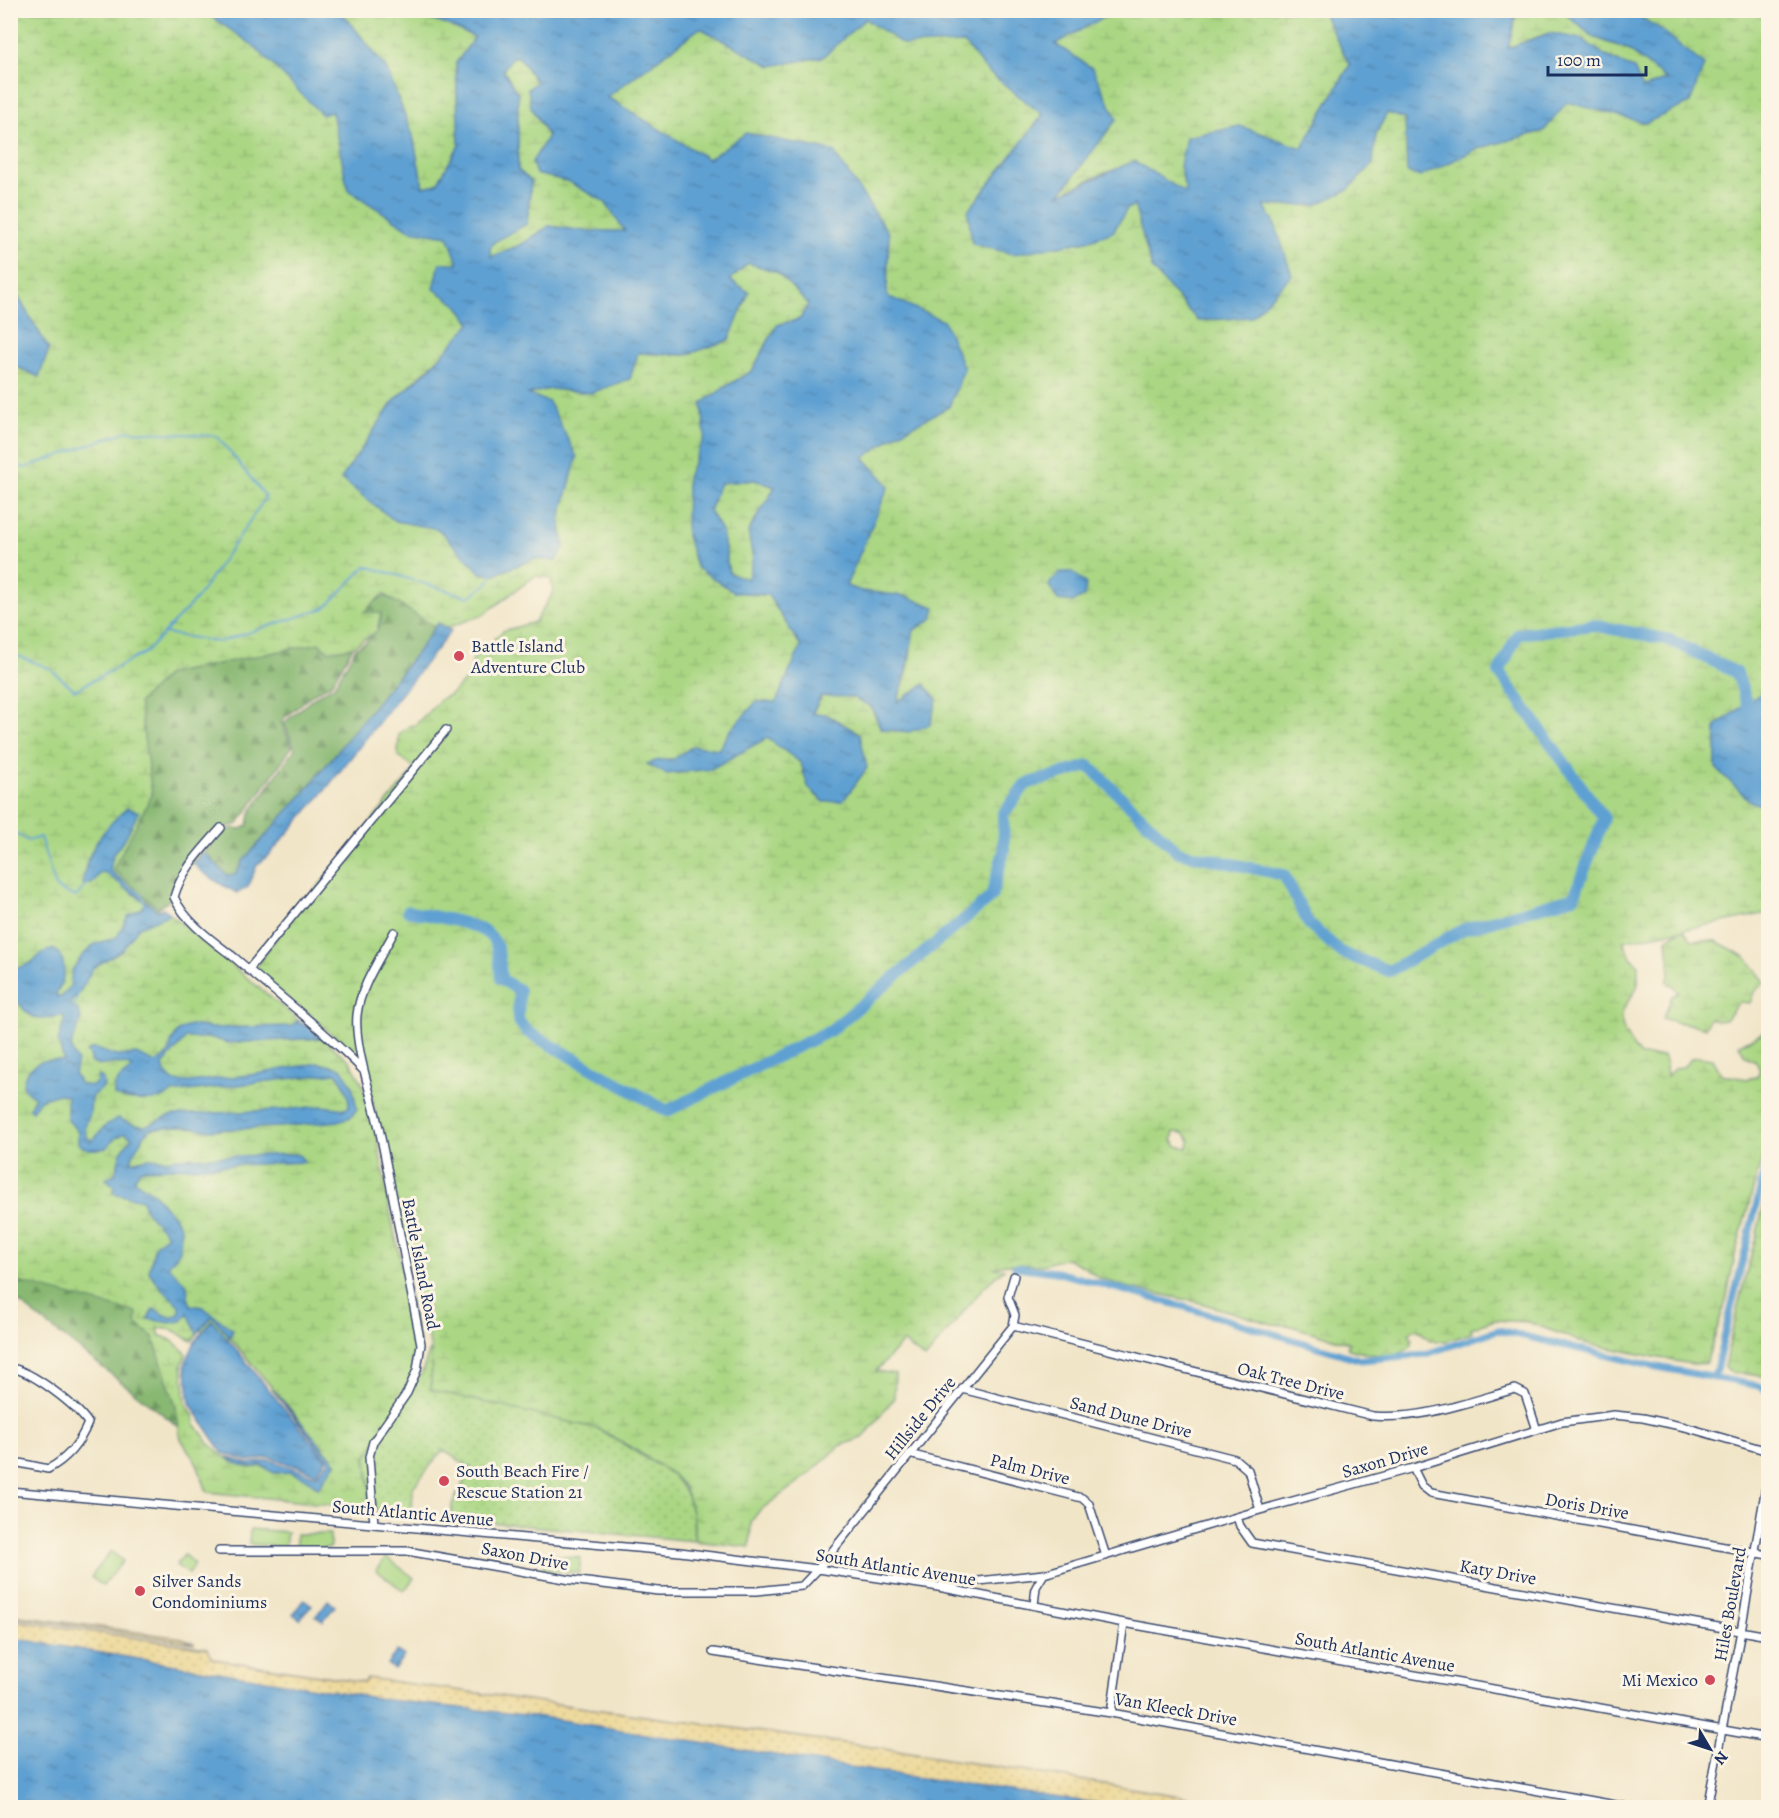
<svg xmlns="http://www.w3.org/2000/svg" width="1779" height="1818" font-family="Alegreya,serif">
<style>
.grass{fill:url(#grass-dots);stroke:#638371;stroke-width:1.5}
.forest{fill:url(#forest-firs);stroke:#527468;stroke-width:1.5}
.wetland{fill:url(#wetland-marsh);stroke:#638371;stroke-width:1.5;fill-rule:evenodd}
.sand{fill:url(#sand-dots);stroke:#84847e;stroke-width:1.5}
.park{fill:#abd784;stroke:#638371;stroke-width:1.5}
.water{fill:url(#water-ripples);stroke:#3d6898;stroke-width:1.5;fill-rule:evenodd}
.lines{fill:none;stroke-linecap:round;stroke-linejoin:round}
.stream{stroke:#5fa0d2;stroke-width:2}
.canal{stroke:#5fa0d2;stroke-width:7}
.river{stroke:#5fa0d2;stroke-width:12}
.minor-casing{stroke:#3b4a6e;stroke-width:10}
.minor{stroke:#fff;stroke-width:7}
.poi-dot{fill:#d1495b;stroke:#fcf5e5;stroke-width:2}
.labels{text-anchor:middle;dominant-baseline:central;stroke-width:6;stroke-linejoin:round;paint-order:stroke}
.poi-label{font-size:18px;fill:#1b2f5e;stroke:#fcf5e5;text-anchor:start}
.street-label{font-size:18px;fill:#1b2f5e;stroke:#fcf5e5}
</style>
<defs>
<pattern id="grass-dots" width="8" height="8" patternUnits="userSpaceOnUse" patternTransform="scale(1.5)"><rect width="8" height="8" fill="#abd784"/><path d="M2 2h.1M6 6h.1" fill="none" stroke="#93b974" stroke-width="1.8" stroke-linecap="round"/></pattern>
<pattern id="forest-firs" width="22" height="20" patternUnits="userSpaceOnUse" patternTransform="scale(1.5)"><rect width="22" height="20" fill="#88b872"/><path d="M5 1l3.5 6h-7zM16 11l3.5 6h-7z" fill="#6e9661"/></pattern>
<pattern id="wetland-marsh" width="20" height="14" patternUnits="userSpaceOnUse" patternTransform="scale(1.5)"><rect width="20" height="14" fill="#abd784"/><path d="M1 5h8M5 5V1M11 12h8M15 12V8" fill="none" stroke="#93b974"/></pattern>
<pattern id="sand-dots" width="8" height="8" patternUnits="userSpaceOnUse" patternTransform="scale(1.5)"><rect width="8" height="8" fill="#eeda9e"/><path d="M2 2h.1M6 6h.1" fill="none" stroke="#ccbb8a" stroke-width="1.8" stroke-linecap="round"/></pattern>
<pattern id="water-ripples" width="26" height="14" patternUnits="userSpaceOnUse" patternTransform="scale(1.5)"><rect width="26" height="14" fill="#5fa0d2"/><path d="M2 4q2-2 4 0t4 0M15 11q2-2 4 0t4 0" fill="none" stroke="#4e83ae"/></pattern>
</defs>
<rect width="100%" height="100%" fill="#fcf5e5"/>
<filter id="ink" filterUnits="userSpaceOnUse"><feTurbulence type="fractalNoise" baseFrequency=".0167" numOctaves="2"/><feDisplacementMap in="SourceGraphic" scale="12" xChannelSelector="R" yChannelSelector="G"/><feConvolveMatrix kernelMatrix="1 2 1 2 8 2 1 2 1" color-interpolation-filters="sRGB"/></filter>
<filter id="wash" filterUnits="userSpaceOnUse"><feTurbulence type="fractalNoise" baseFrequency=".008" numOctaves="4" result="noise"/><feDisplacementMap in="SourceGraphic" scale="24" xChannelSelector="R" yChannelSelector="G"/><feGaussianBlur stdDeviation="1.35" result="paint"/><feColorMatrix in="noise" values="0 0 0 0 0 0 0 0 0 0 0 0 0 0 0 0 0 1.4 0 .05"/><feComposite in="paint" operator="in"/></filter>
<g filter="url(#wash)">
<rect width="100%" height="100%" fill="#f1e5c7"/>
<path class="grass" d="M 437,1343 L 516,1378 L 672,1474 C 691,1495 694,1513 694,1541 L 452,1519 L 452,1504 L 471,1468 L 443,1450 L 413,1487 L 412,1513 L 372,1509 L 366,1458 L 388,1415 L 422,1373 L 429,1352 Z"/>
<path class="forest" d="M 385,596 L 438,623 L 415,655 L 303,794 L 243,861 L 235,875 L 227,875 L 204,852 L 222,831 L 235,828 L 238,830 L 248,826 L 250,813 L 295,749 L 284,723 L 316,696 L 334,686 L 356,648 L 365,643 L 380,626 L 381,615 L 378,613 L 363,615 L 363,608 Z
M 319,643 L 328,651 L 353,647 L 331,684 L 314,693 L 281,721 L 292,747 L 238,824 L 221,828 L 187,868 L 174,897 L 158,908 L 112,869 L 152,795 L 139,702 L 168,674 Z
M 10,1197 L 144,1311 L 136,1322 L 153,1337 L 176,1407 L 179,1427 L 11,1296 Z"/>
<path class="wetland" d="M 11,11 L 206,11 L 254,24 L 300,80 L 447,226 L 458,263 L 451,297 L 475,323 L 396,399 L 429,506 L 493,575 L 534,559 L 556,561 L 564,546 L 560,519 L 575,463 L 526,392 L 551,389 L 591,393 L 638,353 L 684,355 L 727,341 L 746,298 L 729,280 L 748,263 L 773,266 L 811,301 L 800,319 L 775,328 L 752,371 L 730,384 L 710,419 L 705,436 L 704,460 L 712,576 L 734,592 L 768,595 L 801,646 L 801,650 L 776,702 L 729,732 L 719,749 L 693,746 L 674,759 L 659,760 L 666,774 L 761,738 L 768,738 C 778,745 790,752 798,761 C 810,772 803,794 827,802 L 860,738 L 857,732 L 826,714 L 812,714 L 822,696 C 858,697 865,690 881,729 L 936,698 L 925,684 L 894,710 C 901,691 914,661 910,640 C 908,627 893,606 886,594 L 862,591 L 846,586 L 862,458 L 887,288 L 700,155 L 607,97 L 690,35 L 701,22 L 717,37 L 738,48 L 865,19 L 901,42 L 962,38 L 1043,115 L 970,209 L 970,225 L 1042,246 L 1081,242 L 1087,241 L 1124,210 L 1135,205 L 1152,269 L 1194,316 L 1203,320 L 1248,317 L 1257,311 L 1273,293 L 1264,206 L 1376,135 L 1382,118 L 1390,110 L 1552,97 L 1639,121 L 1685,105 L 1660,29 L 1629,11 L 1768,11 L 1768,688 L 1716,726 L 1716,768 L 1750,801 L 1768,808 L 1768,913 L 1683,930 L 1692,940 L 1716,941 L 1746,957 L 1765,982 L 1754,992 L 1750,1003 L 1739,1002 L 1725,1020 L 1717,1021 L 1710,1018 L 1705,1028 C 1689,1022 1680,1025 1663,1018 L 1672,996 L 1679,992 L 1667,982 L 1670,973 L 1667,939 L 1681,930 L 1623,941 L 1631,957 L 1638,965 C 1637,972 1639,979 1638,984 C 1636,992 1631,998 1626,1004 C 1614,1023 1629,1041 1640,1056 L 1663,1056 L 1666,1065 L 1667,1076 L 1675,1068 L 1683,1067 L 1692,1058 L 1698,1057 L 1713,1059 L 1721,1074 L 1746,1079 L 1756,1077 L 1760,1071 L 1756,1061 L 1745,1056 L 1739,1045 L 1768,1030 L 1768,1135 L 1735,1255 L 1726,1301 L 1706,1363 L 1696,1365 L 1588,1344 L 1528,1322 L 1495,1320 L 1471,1328 L 1472,1333 L 1446,1341 L 1431,1341 L 1420,1331 L 1415,1329 L 1409,1334 L 1412,1339 L 1410,1348 C 1392,1360 1368,1355 1349,1349 L 1347,1347 L 1350,1343 L 1287,1325 L 1272,1324 L 1197,1302 L 1126,1287 L 1099,1278 L 1083,1266 L 1066,1258 L 1042,1265 L 1005,1264 L 995,1268 L 1004,1269 L 983,1288 L 925,1359 L 903,1342 L 876,1371 L 895,1374 L 894,1398 L 864,1437 L 840,1446 L 808,1475 L 759,1511 L 751,1522 L 750,1547 L 694,1541 L 694,1524 L 691,1507 L 684,1487 L 672,1474 L 637,1451 L 599,1429 L 431,1390 C 431,1370 435,1343 422,1326 L 364,1061 L 268,982 L 257,969 L 258,963 L 294,914 L 335,866 L 343,869 L 349,861 L 352,862 L 351,846 L 415,769 L 398,755 L 399,734 L 409,726 L 415,725 L 441,699 L 451,694 L 466,680 L 471,670 L 473,659 L 503,631 L 535,622 L 553,593 L 551,578 L 535,576 L 483,615 L 440,630 L 383,594 L 364,612 L 381,613 L 377,631 L 353,647 L 328,651 L 319,643 L 168,674 L 139,702 L 152,795 L 113,869 L 166,916 L 170,914 L 298,1020 L 293,1026 L 307,1039 L 322,1038 L 350,1061 L 361,1081 L 376,1131 L 389,1207 L 419,1343 L 415,1368 L 401,1395 L 402,1398 L 366,1458 L 372,1509 L 207,1492 L 198,1466 L 180,1437 L 176,1407 L 153,1337 L 136,1323 L 137,1313 L 11,1280 L 10,364 L 39,377 L 49,349 L 11,285 ZM 1174,1132 L 1184,1133 L 1190,1140 L 1187,1148 L 1177,1146 L 1172,1140 ZM 159,1328 L 173,1330 L 192,1341 L 197,1334 L 196,1329 L 230,1338 L 336,1463 L 318,1488 L 307,1479 L 291,1472 L 274,1473 L 262,1466 L 250,1468 L 231,1461 L 222,1455 L 209,1443 L 195,1424 L 193,1414 L 186,1403 L 182,1364 L 186,1355 L 185,1352 L 171,1340 L 159,1335 Z
M 341,11 L 399,11 L 448,25 L 475,37 L 456,63 L 459,145 L 437,184 L 423,187 L 413,136 L 386,68 Z
M 1101,11 L 1322,11 L 1350,65 L 1302,149 L 1186,194 C 1174,187 1159,174 1146,170 C 1112,160 1077,187 1049,202 L 1064,181 L 1087,158 L 1098,144 L 1087,66 L 1054,44 Z
M 1517,11 L 1562,11 L 1593,37 L 1627,49 L 1666,79 L 1643,89 L 1634,69 L 1604,55 L 1582,39 L 1549,33 L 1507,48 Z
M 512,57 L 519,57 L 537,82 L 531,107 L 548,137 L 532,162 L 536,174 L 567,181 L 605,202 L 625,231 L 584,231 L 549,226 L 522,244 L 491,257 L 490,248 L 494,242 L 527,223 L 531,181 L 518,170 L 518,94 L 503,70 Z
M 755,480 L 775,487 L 748,532 L 753,558 L 748,579 L 729,573 L 722,532 L 709,511 L 720,483 Z
M 1768,1190 L 1768,1377 L 1730,1372 L 1724,1367 L 1740,1298 Z"/>
<path class="sand" d="M 11,1615 L 182,1638 L 195,1643 L 11,1617 Z
M 11,1620 L 207,1648 L 213,1659 L 365,1682 L 367,1678 L 865,1746 L 1249,1807 L 11,1808 Z"/>
<path class="park" d="M 250,1529 L 287,1532 L 285,1547 L 249,1544 Z
M 296,1534 L 330,1534 L 330,1548 L 296,1548 Z
M 111,1551 L 123,1561 L 103,1586 L 91,1577 Z
M 545,1554 L 581,1558 L 579,1573 L 543,1569 Z
M 184,1555 L 195,1564 L 188,1574 L 176,1565 Z
M 386,1557 L 414,1578 L 404,1591 L 376,1570 Z"/>
<path class="water" d="M 986,10 L 997,18 L 1004,14 L 1007,11 L 1107,11 L 1106,16 L 1055,44 L 1092,68 L 1117,119 L 1060,194 L 1134,161 L 1186,193 L 1180,166 L 1186,137 L 1240,126 L 1302,148 L 1350,65 L 1322,11 L 1517,11 L 1508,48 L 1549,33 L 1582,39 L 1604,55 L 1634,69 L 1643,89 L 1666,79 L 1627,49 L 1593,37 L 1562,11 L 1629,11 L 1659,28 L 1704,65 L 1690,103 L 1646,123 L 1567,102 L 1544,131 L 1477,149 L 1420,177 L 1407,172 L 1405,119 L 1387,113 L 1376,135 L 1373,164 L 1348,190 L 1316,205 L 1264,206 L 1274,221 L 1292,275 L 1251,317 L 1198,321 L 1152,269 L 1134,205 L 1127,209 L 1113,232 L 1087,241 L 1013,254 L 972,244 L 968,211 L 1043,115 L 987,71 L 964,43 L 904,45 L 865,19 L 823,57 L 771,66 L 700,28 L 607,97 L 708,159 L 746,133 L 833,151 L 889,234 L 887,296 L 944,321 L 964,369 L 949,407 L 897,434 L 864,458 L 889,486 L 846,586 L 862,591 L 905,596 L 935,607 L 932,619 L 914,630 L 906,674 L 897,702 L 925,684 L 937,700 L 930,725 L 909,732 L 881,729 L 872,707 L 853,697 L 821,696 L 812,714 L 825,714 L 860,734 L 867,768 L 843,801 L 824,802 L 808,787 L 801,763 L 767,738 L 711,769 L 666,774 L 647,764 L 659,760 L 674,759 L 693,746 L 719,749 L 729,732 L 756,702 L 776,702 L 801,646 L 768,595 L 734,592 L 696,567 L 686,532 L 687,477 L 705,436 L 702,403 L 730,384 L 752,371 L 777,325 L 800,319 L 808,304 L 777,272 L 748,263 L 730,280 L 749,292 L 729,340 L 686,355 L 638,353 L 630,379 L 591,393 L 551,389 L 528,394 L 549,402 L 577,457 L 560,519 L 564,548 L 556,561 L 534,559 L 493,575 L 481,573 L 438,529 L 395,521 L 341,479 L 393,402 L 431,367 L 471,323 L 457,305 L 434,289 L 440,263 L 458,263 L 448,236 L 410,230 L 348,190 L 332,112 L 322,115 L 254,46 L 203,11 L 341,11 L 386,68 L 413,136 L 423,187 L 437,184 L 459,145 L 456,63 L 475,37 L 448,25 L 399,11 ZM 512,57 L 519,57 L 536,82 L 528,89 L 531,107 L 548,136 L 532,162 L 536,174 L 567,181 L 605,202 L 625,231 L 584,231 L 549,226 L 522,244 L 491,257 L 490,248 L 494,242 L 527,224 L 531,181 L 518,170 L 518,94 L 503,70 ZM 755,480 L 775,487 L 748,532 L 753,558 L 748,579 L 729,573 L 722,532 L 709,511 L 720,483 Z
M 11,285 L 49,349 L 39,377 L 11,364 Z
M 1062,572 L 1073,572 L 1086,584 L 1084,597 L 1072,602 L 1058,600 L 1049,586 L 1052,580 Z
M 438,623 L 451,631 L 322,794 L 269,855 L 257,865 L 248,887 L 238,893 C 230,890 198,871 194,864 L 204,852 L 227,875 L 235,875 L 243,861 L 303,794 L 415,655 Z
M 1768,688 L 1768,808 L 1750,801 L 1716,768 L 1716,726 Z
M 127,808 L 139,812 L 124,840 L 113,854 L 110,870 L 156,910 L 159,911 L 163,908 L 170,914 L 139,927 L 122,950 L 93,968 L 81,990 L 71,1002 L 72,1006 L 78,1010 L 81,1018 C 78,1036 64,1042 77,1061 L 74,1074 L 80,1084 L 92,1086 L 97,1082 L 98,1075 L 103,1079 L 104,1087 L 93,1095 L 91,1098 L 90,1114 L 85,1127 L 86,1136 L 91,1140 L 95,1138 L 106,1125 L 118,1118 C 125,1121 135,1126 142,1126 C 152,1126 163,1116 174,1115 L 281,1110 L 322,1106 L 346,1109 L 349,1106 C 349,1095 344,1081 336,1073 L 172,1093 C 157,1104 132,1101 114,1096 C 113,1080 122,1077 133,1068 C 114,1057 104,1071 90,1062 L 90,1055 L 86,1052 L 94,1048 L 116,1056 L 136,1054 L 156,1063 L 169,1053 L 171,1043 L 178,1031 L 190,1025 L 211,1028 L 292,1026 L 298,1020 L 322,1038 L 228,1043 L 212,1038 L 186,1038 L 163,1065 L 165,1073 L 173,1081 L 189,1082 L 256,1074 L 318,1063 L 341,1068 L 352,1085 L 357,1109 L 351,1117 L 339,1121 L 280,1127 L 210,1130 L 180,1126 L 149,1129 L 135,1150 L 131,1161 C 138,1162 145,1157 151,1158 C 163,1159 162,1161 176,1158 L 293,1154 L 299,1155 L 305,1162 L 146,1169 L 140,1170 L 134,1180 L 155,1194 L 163,1205 L 174,1216 L 181,1228 L 180,1251 L 168,1266 L 187,1285 L 188,1297 L 191,1305 L 203,1307 L 233,1330 L 230,1337 L 213,1317 L 210,1318 L 197,1334 L 188,1313 L 182,1321 L 170,1323 L 148,1319 L 153,1309 L 172,1318 L 180,1313 L 180,1306 L 162,1289 L 149,1272 L 155,1245 L 167,1235 C 157,1220 147,1219 142,1200 L 113,1193 L 114,1186 L 106,1179 L 115,1174 L 121,1152 L 132,1137 L 125,1133 L 114,1139 L 107,1148 C 96,1149 87,1152 78,1143 L 78,1132 L 67,1119 L 67,1096 L 59,1094 L 40,1100 L 32,1111 L 29,1108 L 35,1097 C 31,1094 26,1092 24,1088 C 22,1083 24,1078 26,1074 C 36,1059 48,1059 64,1061 L 58,1042 L 65,1017 C 57,1013 47,1022 36,1018 C 24,1014 20,1002 11,994 L 11,970 C 17,967 23,967 29,964 C 40,958 38,951 54,949 C 69,961 65,979 56,994 L 57,997 L 61,997 L 70,987 L 72,970 L 82,956 L 95,944 L 117,937 L 128,916 L 141,909 L 146,903 L 104,872 L 100,873 L 92,884 L 83,884 C 84,854 105,826 127,808 Z
M 212,1320 L 326,1460 L 316,1473 L 269,1457 L 249,1461 L 223,1453 L 201,1420 L 190,1403 L 185,1364 L 195,1342 Z
M 272,1389 L 336,1463 L 318,1488 L 307,1479 L 291,1472 L 274,1473 L 262,1466 C 249,1468 237,1466 226,1457 L 249,1464 L 269,1460 L 316,1476 L 329,1461 Z
M 304,1599 L 312,1605 L 300,1619 L 293,1614 Z
M 328,1600 L 335,1606 L 323,1621 L 316,1616 Z
M 11,1638 L 388,1700 L 542,1717 L 923,1779 L 1125,1807 L 11,1807 Z
M 397,1651 L 404,1656 L 394,1669 L 387,1664 Z"/>
<g class="lines">
<path class="stream" d="M 10,462 L 25,468 L 127,431 L 217,436 L 266,497 L 197,598 L 146,652 L 75,690 L 49,668 L 10,653
M 164,633 L 219,642 L 325,608 L 366,566 L 469,597 L 487,584 L 493,575
M 10,830 L 28,841 L 40,837 L 56,888 L 76,897 L 88,882
M 125,884 L 141,894 L 145,904
M 74,1008 L 78,993"/>
<path class="canal" d="M 1015,1267 L 1056,1272 L 1178,1305 L 1361,1360 L 1426,1354 L 1498,1330 L 1652,1366 L 1759,1386 L 1768,1391
M 1714,1378 L 1768,1157"/>
<path class="river" d="M 408,911 C 428,916 481,922 492,938 C 500,948 500,967 501,979 L 519,990 L 518,1020 L 526,1031 L 667,1111 L 831,1030 L 991,897 L 1004,851 L 1003,814 L 1026,784 L 1089,766 L 1178,852 L 1284,875 L 1309,924 L 1342,953 L 1389,971 L 1464,929 L 1574,897 L 1604,818 L 1499,672 L 1518,634 L 1593,625 L 1670,640 L 1737,673 L 1752,719"/>
</g>
</g>
<g filter="url(#ink)">
<g class="lines">
<defs>
<path id="minor" d="M 221,828 C 202,850 182,869 174,897 C 185,922 213,941 235,958 C 278,995 324,1030 363,1070
M 248,970 L 446,730
M 1013,1326 L 1373,1416 C 1422,1420 1468,1402 1515,1389 L 1525,1394 L 1537,1430
M 10,1368 C 31,1370 77,1406 88,1423 C 80,1443 67,1459 48,1469 L 10,1461
M 962,1389 L 1235,1459 L 1248,1470 L 1260,1510
M 909,1454 L 1082,1498 L 1089,1504 L 1106,1556
M 1413,1468 L 1422,1486 L 1431,1493 L 1768,1555
M 10,1491 L 680,1552 L 818,1569 L 933,1586 L 1124,1623 L 1768,1738
M 1237,1517 L 1240,1526 L 1252,1543 L 1768,1636
M 374,1524 L 369,1457 L 373,1442 L 407,1393 L 417,1370 L 421,1344 C 407,1272 394,1200 379,1128 C 372,1097 354,1046 357,1015 C 360,986 381,957 394,932
M 219,1551 L 407,1551 L 571,1580 L 658,1591 L 757,1591 L 802,1586 L 818,1569 L 1013,1326 L 1015,1315 L 1008,1297 L 1014,1276
M 942,1585 L 1044,1574
M 1034,1605 L 1036,1587 L 1044,1574 L 1260,1510 L 1413,1468 L 1562,1422 L 1614,1415 L 1643,1418 L 1685,1427 L 1768,1451
M 713,1652 L 1111,1713 L 1632,1808
M 1111,1713 L 1124,1623
M 1707,1808 L 1741,1631 L 1768,1475"/>
</defs>
<use href="#minor" class="minor-casing"/>
<use href="#minor" class="minor"/>
</g>
</g>
<g class="poi-dot">
<circle cx="459" cy="656" r="6"/>
<circle cx="444" cy="1481" r="6"/>
<circle cx="140" cy="1591" r="6"/>
<circle cx="1710" cy="1680" r="6"/>
</g>
<g class="labels">
<g class="poi-label">
<text x="471" y="646">Battle Island<tspan x="471" dy="21">Adventure Club</tspan></text>
<text x="456" y="1471">South Beach Fire /<tspan x="456" dy="21">Rescue Station 21</tspan></text>
<text x="152" y="1581">Silver Sands<tspan x="152" dy="21">Condominiums</tspan></text>
<text x="1698" y="1680" text-anchor="end">Mi Mexico</text>
</g>
<g class="street-label">
<text transform="translate(421 1264) rotate(79)">Battle Island Road</text>
<text transform="translate(1291 1381) rotate(14)">Oak Tree Drive</text>
<text transform="translate(1131 1417) rotate(14)">Sand Dune Drive</text>
<text transform="translate(920 1418) rotate(-51)">Hillside Drive</text>
<text transform="translate(1385 1460) rotate(-16)">Saxon Drive</text>
<text transform="translate(1030 1469) rotate(14)">Palm Drive</text>
<text transform="translate(1587 1506) rotate(10)">Doris Drive</text>
<text transform="translate(413 1513) rotate(5)">South Atlantic Avenue</text>
<text transform="translate(525 1556) rotate(11)">Saxon Drive</text>
<text transform="translate(896 1567) rotate(9)">South Atlantic Avenue</text>
<text transform="translate(1498 1572) rotate(10)">Katy Drive</text>
<text transform="translate(1730 1604) rotate(-80)">Hiles Boulevard</text>
<text transform="translate(1375 1652) rotate(10)">South Atlantic Avenue</text>
<text transform="translate(1176 1709) rotate(10)">Van Kleeck Drive</text>
</g>
</g>
<rect width="1779" height="1818" fill="none" stroke="#fcf5e5" stroke-width="36"/>
<g transform="translate(1710 1749) rotate(129)" stroke="#fcf5e5" stroke-width="4.5" paint-order="stroke">
<path d="M0-4.5L10 22L0 15L-10 22Z" fill="#1b2f5e"/>
<text y="-9" font-size="16" font-weight="bold" text-anchor="middle" fill="#1b2f5e">N</text>
</g>
<path d="M1548 66v9h98v-9" fill="none" stroke="#1b2f5e" stroke-width="3"/>
<text x="1557" y="66" font-size="18" fill="#1b2f5e" stroke="#fcf5e5" stroke-width="4.5" paint-order="stroke">100 m</text>
</svg>
